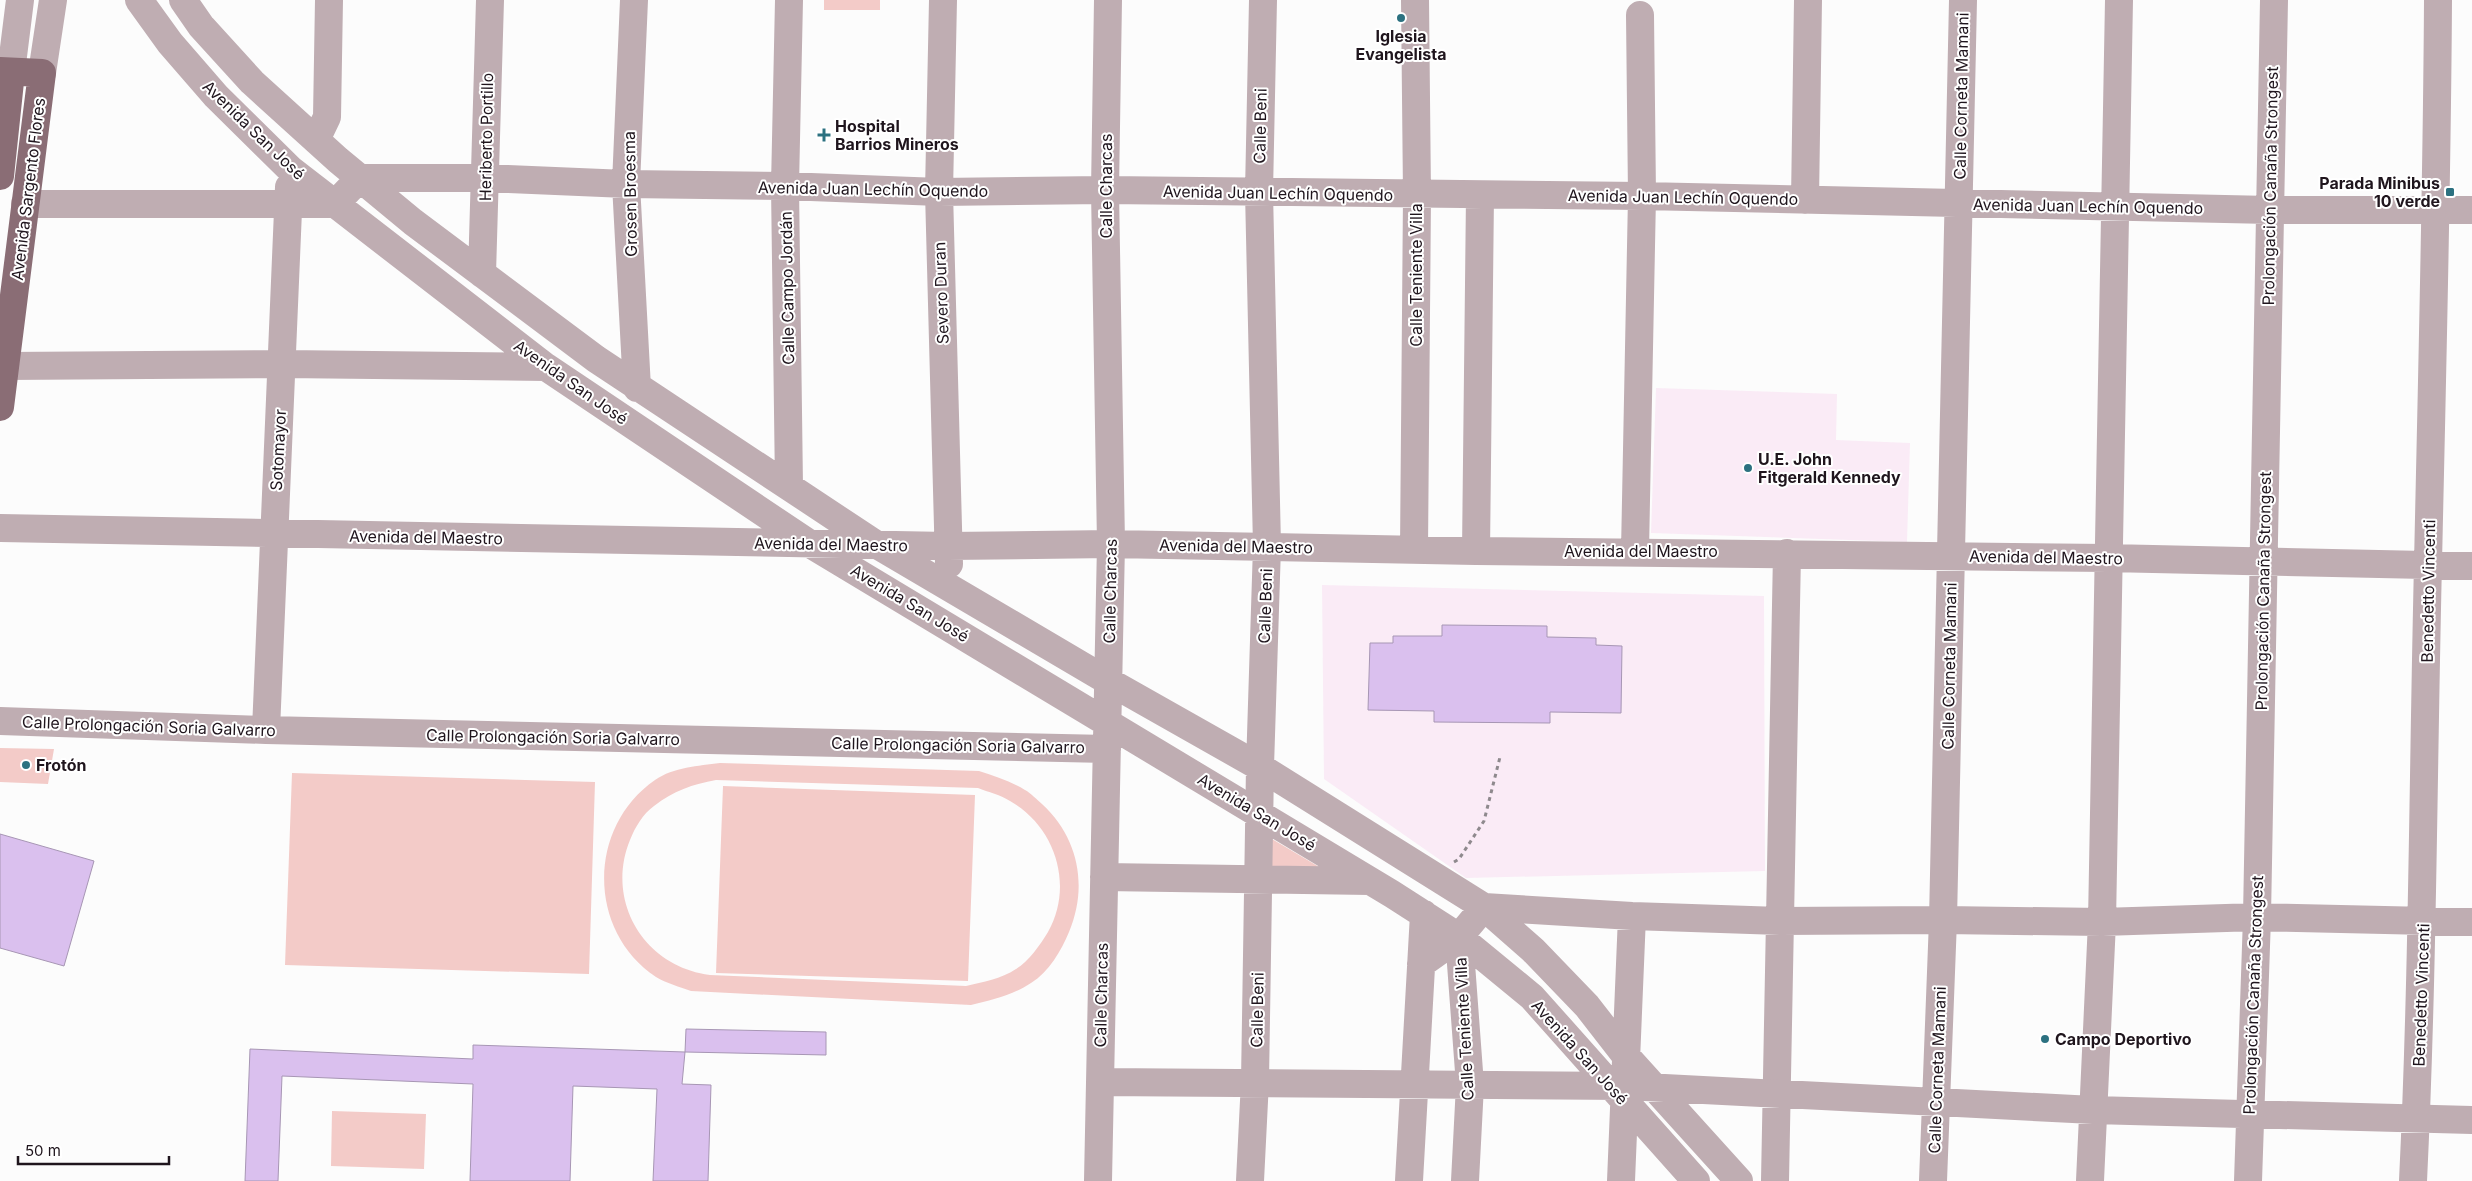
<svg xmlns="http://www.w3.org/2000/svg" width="2472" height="1181" font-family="Inter,sans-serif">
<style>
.built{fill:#faebf6}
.green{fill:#f3cbc8;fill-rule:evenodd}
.building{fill:#dac0ee;stroke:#a796b4}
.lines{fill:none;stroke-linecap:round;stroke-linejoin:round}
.path{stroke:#8e898d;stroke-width:3;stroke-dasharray:4 4;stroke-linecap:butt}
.minor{stroke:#bfadb2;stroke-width:28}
.major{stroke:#8a6d75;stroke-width:28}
.poi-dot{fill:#2c7180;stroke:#fff;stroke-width:2}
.labels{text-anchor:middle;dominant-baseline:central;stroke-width:4;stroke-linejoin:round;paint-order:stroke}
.poi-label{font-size:16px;font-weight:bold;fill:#1f151d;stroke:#fff;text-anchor:start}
.street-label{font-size:16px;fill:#1f151d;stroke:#fff}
</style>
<rect width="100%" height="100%" fill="#fcfcfc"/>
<path class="built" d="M 1656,388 L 1837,394 L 1836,440 L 1910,443 L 1907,542 L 1651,533 Z
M 1322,585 L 1764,596 L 1765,871 L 1466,878 L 1324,779 Z"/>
<path class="green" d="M 824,0 L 880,0 L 880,10 L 824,10 Z
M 0,748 L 54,749 L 48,784 L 0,782 Z
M 720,763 L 979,771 C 995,776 1010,781 1025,790 C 1031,793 1037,800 1042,804 C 1079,838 1088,887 1069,932 C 1061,951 1049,972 1031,983 C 1013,995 992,1000 971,1005 L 691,991 C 680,987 666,983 656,977 C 587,931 587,827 655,780 C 674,767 698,766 720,763 ZM 716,780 L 978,788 C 988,792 1001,795 1010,801 C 1056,827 1074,886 1048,932 C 1040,945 1029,961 1016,969 C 1001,979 983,982 966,986 L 710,975 C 644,967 605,901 630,840 C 635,827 643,814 654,806 C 673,791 693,784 716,780 Z
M 292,773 L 595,782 L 589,974 L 285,965 Z
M 723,786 L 975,795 L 968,981 L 716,973 Z
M 1272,839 L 1326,871 L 1272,868 Z
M 332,1111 L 426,1114 L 424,1169 L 331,1166 Z"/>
<path class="building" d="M 1442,625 L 1547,626 L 1547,637 L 1596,638 L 1596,645 L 1622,646 L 1621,713 L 1550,712 L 1550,723 L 1434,722 L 1434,711 L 1368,710 L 1370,643 L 1393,643 L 1393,636 L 1442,636 Z
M 0,834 L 94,861 L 64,966 L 0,948 Z
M 686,1029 L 826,1032 L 826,1055 L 685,1052 Z
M 473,1045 L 685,1052 L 682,1084 L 711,1085 L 708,1181 L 653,1181 L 657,1089 L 573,1086 L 570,1181 L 470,1181 L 473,1084 L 282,1076 L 278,1181 L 245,1181 L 250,1049 L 473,1059 Z"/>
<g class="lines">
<path class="path" d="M 1454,862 L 1459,859 L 1484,821 L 1500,757"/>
<path class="minor" d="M 139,0 L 170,43 L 216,96 L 290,169 L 546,367 L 810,544 L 1392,894 L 1459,937 L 1532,997 L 1696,1181
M 183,0 L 201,26 L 252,82 L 338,160 L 413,222 L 596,359 L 877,545 L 1108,681 L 1260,767 L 1484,907 L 1533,950 L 1587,1006 L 1625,1055 L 1739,1181
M 634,0 L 626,184 L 637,388
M 789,0 L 785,186 L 789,486
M 943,0 L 939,192 L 949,564
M 11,72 L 20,0
M 42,73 L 53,0
M 316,140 L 327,117 L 329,0
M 1805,200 L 1808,0
M 25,204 L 335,204 L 360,178 L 486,178 L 626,184 L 785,186 L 939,192 L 1105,190 L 1642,196 L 2270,210 L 2472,210
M 482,274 L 490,0
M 6,366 L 283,364 L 546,367
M 0,528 L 948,546 L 1111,544 L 1476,551 L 2108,558 L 2472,566
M 1414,549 L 1417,195 L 1415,0
M 1476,551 L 1480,195
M 1635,551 L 1642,196 L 1640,15
M 0,721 L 266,730 L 1107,749
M 266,730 L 289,187
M 1104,877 L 1370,881
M 1459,937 L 1470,1085 L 1465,1181
M 1421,964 L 1459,937 L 1484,907 L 1632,916 L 1780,921 L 1943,920 L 2102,922 L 2257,917 L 2472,922
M 1100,1082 L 1626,1086 L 2093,1110 L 2472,1120
M 1098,1181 L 1111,544 L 1105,190 L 1108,0
M 1250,1181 L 1255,1081 L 1260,767 L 1267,546 L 1259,192 L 1263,0
M 1409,1181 L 1424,914
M 1621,1181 L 1632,916
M 1775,1181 L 1787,553
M 1933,1181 L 1943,920 L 1963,0
M 2090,1181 L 2102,922 L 2119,0
M 2248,1181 L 2257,917 L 2274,0
M 2413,1181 C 2423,975 2423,770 2428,564 C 2432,376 2437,188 2438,0"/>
<path class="major" d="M 0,71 L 42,73 L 0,407
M 0,176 L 11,72"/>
</g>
<g class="poi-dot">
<circle cx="1401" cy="18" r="5"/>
<path d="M821.5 127.5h5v5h5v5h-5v5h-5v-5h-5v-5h5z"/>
<rect x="2445" y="187" width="10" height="10" rx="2.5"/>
<circle cx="1748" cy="468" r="5"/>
<circle cx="26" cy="765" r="5"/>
<circle cx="2045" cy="1039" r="5"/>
</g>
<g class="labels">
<g class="poi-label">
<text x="1401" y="36" text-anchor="middle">Iglesia<tspan x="1401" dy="18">Evangelista</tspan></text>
<text x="835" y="126">Hospital<tspan x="835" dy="18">Barrios Mineros</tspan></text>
<text x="2440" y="183" text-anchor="end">Parada Minibus<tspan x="2440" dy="18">10 verde</tspan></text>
<text x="1758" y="459">U.E. John<tspan x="1758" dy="18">Fitgerald Kennedy</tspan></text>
<text x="36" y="765">Frotón</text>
<text x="2055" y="1039">Campo Deportivo</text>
</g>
<g class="street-label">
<text transform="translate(1961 96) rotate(-89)">Calle Corneta Mamani</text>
<text transform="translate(1260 126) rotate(-89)">Calle Beni</text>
<text transform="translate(254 130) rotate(44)">Avenida San José</text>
<text transform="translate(486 137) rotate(-89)">Heriberto Portillo</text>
<text transform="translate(1106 186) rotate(-90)">Calle Charcas</text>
<text transform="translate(2270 186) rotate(-89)">Prolongación Canaña Strongest</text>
<text transform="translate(28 189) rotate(-83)">Avenida Sargento Flores</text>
<text transform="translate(873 189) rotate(1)">Avenida Juan Lechín Oquendo</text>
<text transform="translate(1278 193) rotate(1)">Avenida Juan Lechín Oquendo</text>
<text transform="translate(630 194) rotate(-91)">Grosen Broesma</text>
<text transform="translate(1683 197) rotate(1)">Avenida Juan Lechín Oquendo</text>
<text transform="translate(2088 206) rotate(1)">Avenida Juan Lechín Oquendo</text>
<text transform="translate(1416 275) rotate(-90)">Calle Teniente Villa</text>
<text transform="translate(787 288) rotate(-91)">Calle Campo Jordán</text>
<text transform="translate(941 293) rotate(-92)">Severo Duran</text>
<text transform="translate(571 382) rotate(35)">Avenida San José</text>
<text transform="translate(278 450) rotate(-87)">Sotomayor</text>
<text transform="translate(426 537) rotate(1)">Avenida del Maestro</text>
<text transform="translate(831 544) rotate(1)">Avenida del Maestro</text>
<text transform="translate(1236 546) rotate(1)">Avenida del Maestro</text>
<text x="1641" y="551">Avenida del Maestro</text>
<text transform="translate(2046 557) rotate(1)">Avenida del Maestro</text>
<text transform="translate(1110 591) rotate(-89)">Calle Charcas</text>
<text transform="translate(2263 591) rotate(-89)">Prolongación Canaña Strongest</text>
<text transform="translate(2428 591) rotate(-89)">Benedetto Vincenti</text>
<text transform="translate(910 603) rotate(31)">Avenida San José</text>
<text transform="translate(1265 606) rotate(-88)">Calle Beni</text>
<text transform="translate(1949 666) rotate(-89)">Calle Corneta Mamani</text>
<text transform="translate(149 726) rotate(2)">Calle Prolongación Soria Galvarro</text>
<text transform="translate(553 737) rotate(1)">Calle Prolongación Soria Galvarro</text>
<text transform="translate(958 745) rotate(1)">Calle Prolongación Soria Galvarro</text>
<text transform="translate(1257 812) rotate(31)">Avenida San José</text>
<text transform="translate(1101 995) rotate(-89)">Calle Charcas</text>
<text transform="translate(2253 995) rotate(-88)">Prolongación Canaña Strongest</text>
<text transform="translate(2421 995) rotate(-88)">Benedetto Vincenti</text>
<text transform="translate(1257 1010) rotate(-89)">Calle Beni</text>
<text transform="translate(1464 1029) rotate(-93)">Calle Teniente Villa</text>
<text transform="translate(1580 1052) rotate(48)">Avenida San José</text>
<text transform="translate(1937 1070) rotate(-88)">Calle Corneta Mamani</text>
</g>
</g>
<path d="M18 1156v8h151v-8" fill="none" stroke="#1f151d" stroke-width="2.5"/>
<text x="25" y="1156" font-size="15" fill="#1f151d" stroke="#ffffff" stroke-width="4" paint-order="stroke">50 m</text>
</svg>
